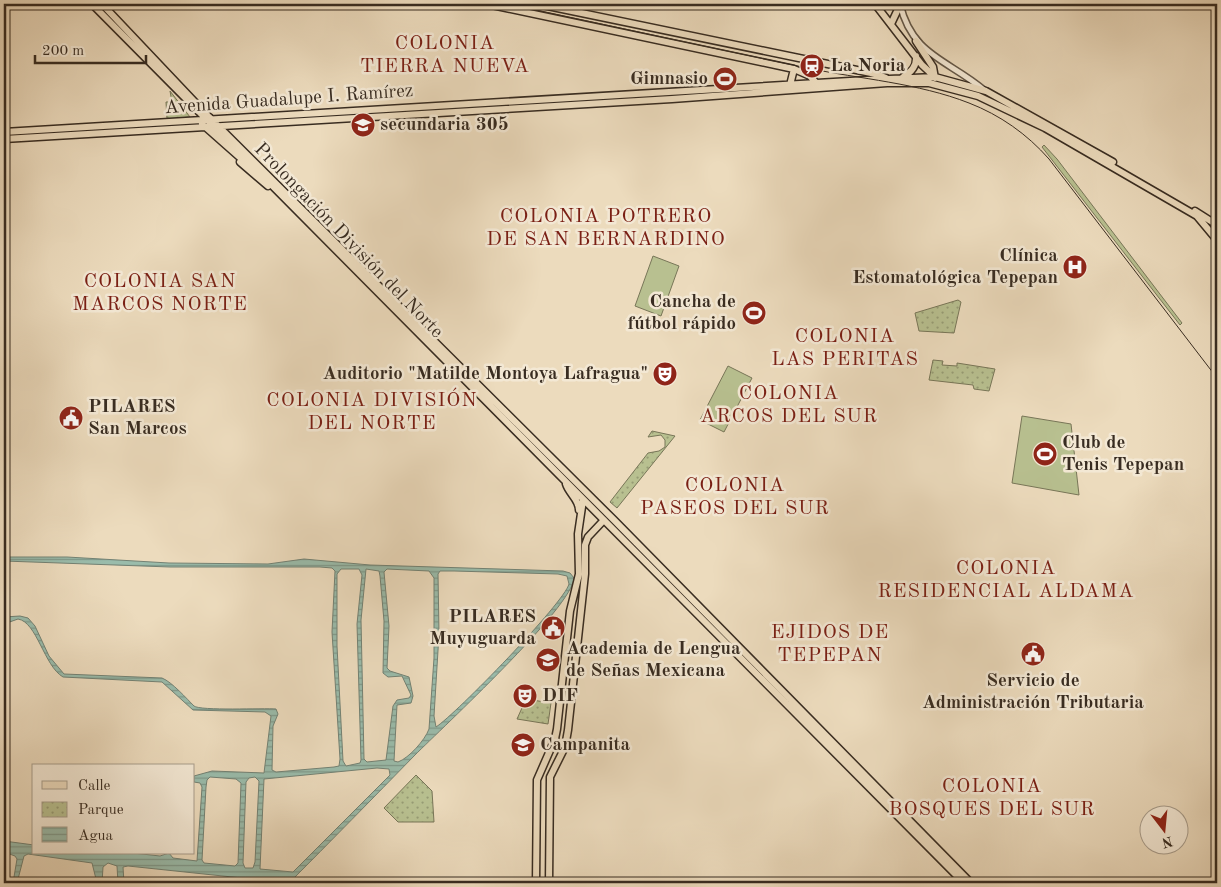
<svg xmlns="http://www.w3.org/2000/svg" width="1221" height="887" font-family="'Old Standard TT',serif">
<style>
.green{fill:#b8c090;stroke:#787658}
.park{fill:url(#park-dots);stroke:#787658}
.water{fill:url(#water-rules);stroke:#738274;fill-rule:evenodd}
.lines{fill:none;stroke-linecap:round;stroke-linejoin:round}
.minor-casing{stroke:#655848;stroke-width:8}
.major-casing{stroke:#382c21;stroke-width:9}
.minor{stroke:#f3e8d4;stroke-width:5}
.major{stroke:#ecdbbd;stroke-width:6}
.tram{stroke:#382c21;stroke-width:1}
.labels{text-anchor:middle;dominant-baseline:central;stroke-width:5;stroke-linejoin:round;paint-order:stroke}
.poi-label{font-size:19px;font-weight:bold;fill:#382c21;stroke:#f3e8d4;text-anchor:start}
.street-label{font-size:19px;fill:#382c21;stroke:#f3e8d4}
.neighbourhood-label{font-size:20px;letter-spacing:1px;fill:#7a1f14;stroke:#f3e8d4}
</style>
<defs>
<pattern id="park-dots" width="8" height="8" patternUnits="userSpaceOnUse" patternTransform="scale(1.25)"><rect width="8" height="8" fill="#b8c090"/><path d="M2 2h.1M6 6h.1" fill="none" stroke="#979c75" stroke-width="1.8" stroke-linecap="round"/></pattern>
<pattern id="water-rules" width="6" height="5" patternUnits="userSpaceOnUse" patternTransform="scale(1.25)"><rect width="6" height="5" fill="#9abcab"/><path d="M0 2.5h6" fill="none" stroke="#7f998b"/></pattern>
</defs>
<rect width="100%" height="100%" fill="#ecdbbd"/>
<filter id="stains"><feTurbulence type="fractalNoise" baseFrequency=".004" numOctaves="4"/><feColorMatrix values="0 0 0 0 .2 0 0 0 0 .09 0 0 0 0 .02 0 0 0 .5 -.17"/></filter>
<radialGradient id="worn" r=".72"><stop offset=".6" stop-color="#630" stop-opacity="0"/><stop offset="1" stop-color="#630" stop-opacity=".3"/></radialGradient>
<path class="green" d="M 1044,145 L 1057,159 L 1182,323 L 1180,325 L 1042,147 Z
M 653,256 L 679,266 L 661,316 L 635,306 Z
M 728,366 L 752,378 L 724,432 L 700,420 Z
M 1022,416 L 1071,424 L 1079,495 L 1012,483 Z"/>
<path class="park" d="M 170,91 L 190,117 L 167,119 L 166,102 L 172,102 Z
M 958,300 L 961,302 L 954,333 L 919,331 L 915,313 Z
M 933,360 L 943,361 L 942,365 L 957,366 L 957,363 L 995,369 L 989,391 L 974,389 L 973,385 L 929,380 Z
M 652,431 L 675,436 L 617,508 L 610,502 L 648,453 L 659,451 L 665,447 L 665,440 L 661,435 L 648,437 Z
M 526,699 L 551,703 L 548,724 L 517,719 Z
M 416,775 L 432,791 L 434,822 L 398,822 L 384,808 Z"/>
<path class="water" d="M 4,557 L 67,557 L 169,563 L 268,564 L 304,559 L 370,565 L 563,571 L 570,573 L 574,578 C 573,607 442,728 415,755 C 373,798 331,841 289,883 L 128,866 L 123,867 L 124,883 L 118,883 L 117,866 L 108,863 L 103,867 L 102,883 L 97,883 L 92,863 L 28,854 L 24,856 L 17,883 L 13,883 L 17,859 L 15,856 L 4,852 L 4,841 L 34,845 L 34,853 L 133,853 L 160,856 L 169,853 L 173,858 L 197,861 L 202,787 L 200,783 L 194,782 L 194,776 L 212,771 L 264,773 L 271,716 L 265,712 L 193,710 L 162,682 L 63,677 C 44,666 37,622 18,619 L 4,624 L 4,617 L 20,616 L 28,618 L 35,626 L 49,656 L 64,674 L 162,678 C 172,682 187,699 194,706 C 200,711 264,708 276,709 L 278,714 L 273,726 L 272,770 L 276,772 L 334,767 L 339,766 L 340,759 L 332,632 L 335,571 L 332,568 L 320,567 L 170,567 L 4,561 ZM 341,569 L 359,569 L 362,575 L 357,624 L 361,760 L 360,763 L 346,766 L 343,761 L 337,646 L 337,574 ZM 366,569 L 379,571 L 380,576 L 384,621 L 383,673 L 388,677 L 402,676 L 411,695 L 409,698 L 397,700 L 393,706 L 386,760 L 367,762 L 364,759 L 361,620 ZM 387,569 L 429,571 L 434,578 L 434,658 L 429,729 C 425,740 409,758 398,762 L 394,761 L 397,705 L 411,703 L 413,696 L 409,677 L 390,671 L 387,668 L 389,626 L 384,572 ZM 454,571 L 558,574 L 567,576 L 569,584 C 564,603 456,714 436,727 L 434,716 L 439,634 L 438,574 L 440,571 ZM 377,768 L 389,769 L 390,775 L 293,872 L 260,869 L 264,779 ZM 210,777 L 236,779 L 241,783 L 238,863 L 235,866 L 204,863 L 202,860 L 206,787 L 207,780 ZM 255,777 L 259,781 L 255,862 L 253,868 L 245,868 L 243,863 L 246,782 L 249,778 Z"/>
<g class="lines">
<defs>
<path id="minor" d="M 900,4 C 912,56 949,60 984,90"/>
<path id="major" d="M 92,4 L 964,883
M 102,4 L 209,117 L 614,520 L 971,883
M 487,4 L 794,69 L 810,76 L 818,85
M 538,4 L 876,74 L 886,78
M 875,4 L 922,65 L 935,77
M 891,24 L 900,5
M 916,41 L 933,67 L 935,78
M 903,77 C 912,72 917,66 916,56
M 790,85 L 794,69
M 202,124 L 245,162
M 4,132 L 867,80 L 935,77 L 986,91 L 1113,162
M 4,139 L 672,99 L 887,83 L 929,83 L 978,96 L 1045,128 L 1197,216 L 1217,240
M 240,162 L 268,186
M 1195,211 L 1217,225
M 566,484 C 569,494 579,499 579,510
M 536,883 L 537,780 L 555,739 L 557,729 L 570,611 L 579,574 L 578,534 L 583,500
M 549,883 L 550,777 L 565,747 L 568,730 L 585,574 L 585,545 L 588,537 L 604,520"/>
</defs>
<use href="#minor" class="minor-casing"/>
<use href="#major" class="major-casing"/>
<use href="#minor" class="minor"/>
<use href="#major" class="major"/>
<path class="tram" d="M 508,4 C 607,25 707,47 807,68 C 860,79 918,83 969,103 C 1000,115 1027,134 1049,159 L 1217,378"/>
</g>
<defs>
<symbol id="station-disc" viewBox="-11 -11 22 22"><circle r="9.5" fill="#8f2418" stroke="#f3e8d4"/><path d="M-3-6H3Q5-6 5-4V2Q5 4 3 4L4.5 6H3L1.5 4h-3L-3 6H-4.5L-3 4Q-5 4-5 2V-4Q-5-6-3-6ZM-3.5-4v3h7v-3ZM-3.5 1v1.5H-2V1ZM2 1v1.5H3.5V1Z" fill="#fff"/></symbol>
<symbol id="stadium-disc" viewBox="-11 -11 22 22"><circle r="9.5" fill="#8f2418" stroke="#f3e8d4"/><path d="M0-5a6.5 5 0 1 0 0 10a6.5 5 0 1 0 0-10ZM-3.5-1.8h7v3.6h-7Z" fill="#fff"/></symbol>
<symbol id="school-disc" viewBox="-11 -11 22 22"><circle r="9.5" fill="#8f2418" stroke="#f3e8d4"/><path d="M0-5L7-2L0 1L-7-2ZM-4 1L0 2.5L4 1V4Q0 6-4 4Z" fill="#fff"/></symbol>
<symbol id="hospital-disc" viewBox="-11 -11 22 22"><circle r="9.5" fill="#8f2418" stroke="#f3e8d4"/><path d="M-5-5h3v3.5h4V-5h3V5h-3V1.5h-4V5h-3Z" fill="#fff"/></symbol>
<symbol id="theatre-disc" viewBox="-11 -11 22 22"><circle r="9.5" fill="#8f2418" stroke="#f3e8d4"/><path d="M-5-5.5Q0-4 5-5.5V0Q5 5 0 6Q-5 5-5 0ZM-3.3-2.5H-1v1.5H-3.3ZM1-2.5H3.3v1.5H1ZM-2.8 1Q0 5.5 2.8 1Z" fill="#fff"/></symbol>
<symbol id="civic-disc" viewBox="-11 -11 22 22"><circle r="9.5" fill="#8f2418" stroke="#f3e8d4"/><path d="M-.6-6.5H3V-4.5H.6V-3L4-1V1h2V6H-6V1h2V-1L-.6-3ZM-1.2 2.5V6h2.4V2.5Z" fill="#fff"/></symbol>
</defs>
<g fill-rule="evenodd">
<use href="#station-disc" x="798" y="52" width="28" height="28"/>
<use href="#stadium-disc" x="711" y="65" width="28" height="28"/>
<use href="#school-disc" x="349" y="111" width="28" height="28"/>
<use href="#hospital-disc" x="1061" y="253" width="28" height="28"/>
<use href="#stadium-disc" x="740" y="299" width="28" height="28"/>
<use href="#theatre-disc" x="651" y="360" width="28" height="28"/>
<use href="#civic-disc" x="57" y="404" width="28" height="28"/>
<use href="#stadium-disc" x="1031" y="440" width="28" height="28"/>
<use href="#civic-disc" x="539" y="614" width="28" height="28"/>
<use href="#civic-disc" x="1019" y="640" width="28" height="28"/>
<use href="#school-disc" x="534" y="646" width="28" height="28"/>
<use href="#theatre-disc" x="511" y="682" width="28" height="28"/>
<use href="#school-disc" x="509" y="731" width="28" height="28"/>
</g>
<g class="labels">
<g class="poi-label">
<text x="830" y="66">La Noria</text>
<text x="708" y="79" text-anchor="end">Gimnasio</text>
<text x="380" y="125">secundaria 305</text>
<text x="1058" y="256" text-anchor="end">Clínica<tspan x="1058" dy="22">Estomatológica Tepepan</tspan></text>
<text x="736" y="302" text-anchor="end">Cancha de<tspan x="736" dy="22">fútbol rápido</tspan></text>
<text x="648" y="374" text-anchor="end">Auditorio "Matilde Montoya Lafragua"</text>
<text x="88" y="407">PILARES<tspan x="88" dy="22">San Marcos</tspan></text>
<text x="1062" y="443">Club de<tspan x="1062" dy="22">Tenis Tepepan</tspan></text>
<text x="536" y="617" text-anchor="end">PILARES<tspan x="536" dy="22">Muyuguarda</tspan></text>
<text x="566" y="649">Academia de Lengua<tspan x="566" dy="22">de Señas Mexicana</tspan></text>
<text x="1033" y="681" text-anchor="middle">Servicio de<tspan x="1033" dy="22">Administración Tributaria</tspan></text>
<text x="542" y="696">DIF</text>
<text x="540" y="745">Campanita</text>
</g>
<g class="street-label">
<text transform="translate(289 100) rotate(-4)">Avenida Guadalupe I. Ramírez</text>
<text transform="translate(348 241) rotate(46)">Prolongación División del Norte</text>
</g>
<g class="neighbourhood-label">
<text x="445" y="44">COLONIA<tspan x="445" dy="23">TIERRA NUEVA</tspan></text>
<text x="606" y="217">COLONIA POTRERO<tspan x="606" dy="23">DE SAN BERNARDINO</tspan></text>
<text x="160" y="282">COLONIA SAN<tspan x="160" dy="23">MARCOS NORTE</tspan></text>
<text x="845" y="337">COLONIA<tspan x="845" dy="23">LAS PERITAS</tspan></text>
<text x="789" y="394">COLONIA<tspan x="789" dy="23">ARCOS DEL SUR</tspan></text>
<text x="372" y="401">COLONIA DIVISIÓN<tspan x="372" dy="23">DEL NORTE</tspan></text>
<text x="735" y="486">COLONIA<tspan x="735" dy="23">PASEOS DEL SUR</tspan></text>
<text x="1006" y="569">COLONIA<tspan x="1006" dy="23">RESIDENCIAL ALDAMA</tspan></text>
<text x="830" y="633">EJIDOS DE<tspan x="830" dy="23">TEPEPAN</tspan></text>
<text x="992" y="787">COLONIA<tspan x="992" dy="23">BOSQUES DEL SUR</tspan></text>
</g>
</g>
<rect width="1221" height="887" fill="none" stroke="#ecdbbd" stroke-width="20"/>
<rect x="5" y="5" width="1211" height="877" fill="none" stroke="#382c21" stroke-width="2.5"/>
<rect x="10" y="10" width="1201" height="867" fill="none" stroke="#382c21"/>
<rect x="32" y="764" width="162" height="90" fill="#f3e8d4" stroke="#a89d8c"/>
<rect x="42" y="781" width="25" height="8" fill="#ecdbbd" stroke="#a89d8c"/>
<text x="78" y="790" font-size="15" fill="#382c21">Calle</text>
<rect x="42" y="802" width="25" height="15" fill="url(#park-dots)" stroke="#a89d8c"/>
<text x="78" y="814" font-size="15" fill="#382c21">Parque</text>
<rect x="42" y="827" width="25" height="15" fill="url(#water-rules)" stroke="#a89d8c"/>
<text x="78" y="840" font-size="15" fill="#382c21">Agua</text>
<g transform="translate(1164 830) rotate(164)"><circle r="24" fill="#f3e8d4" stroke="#a89d8c"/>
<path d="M0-4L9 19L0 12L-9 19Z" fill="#8f2418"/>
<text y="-8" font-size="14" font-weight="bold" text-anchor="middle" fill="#382c21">N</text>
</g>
<path d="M35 55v8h111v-8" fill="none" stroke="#382c21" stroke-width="2.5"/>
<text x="42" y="55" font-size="15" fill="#382c21" stroke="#f3e8d4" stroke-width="4" paint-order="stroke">200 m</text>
<rect width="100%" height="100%" filter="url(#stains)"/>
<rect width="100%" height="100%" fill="url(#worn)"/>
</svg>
